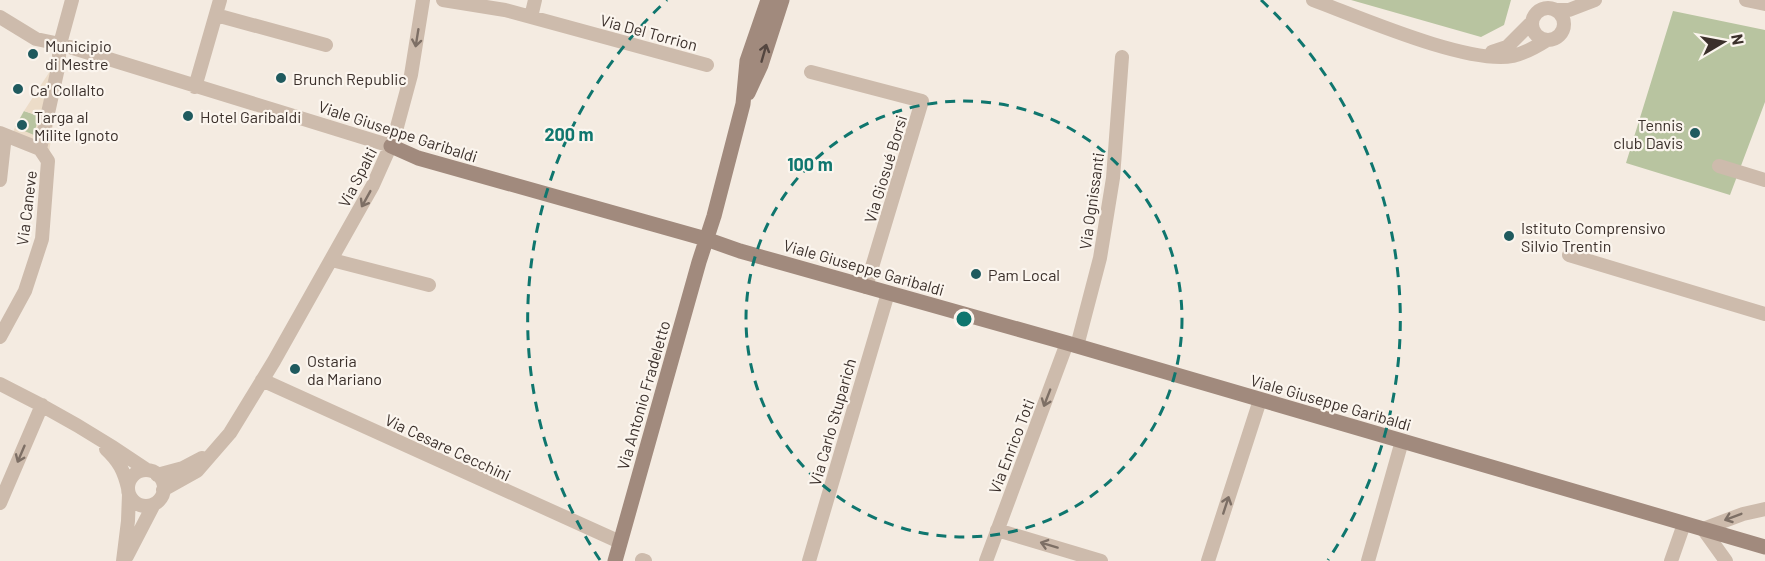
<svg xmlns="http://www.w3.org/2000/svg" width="1765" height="561" font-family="Barlow,sans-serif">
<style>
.green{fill:#b8c4a0}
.plaza{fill:#ecdcc8}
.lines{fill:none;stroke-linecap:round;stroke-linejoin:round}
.street{stroke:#cdbbac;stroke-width:14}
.secondary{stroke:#a18a7d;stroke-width:15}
.oneway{stroke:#7d6f65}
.oneway2{stroke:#544640}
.ring{fill:none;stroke:#0f766e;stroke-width:3;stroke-dasharray:10 8}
.poi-dot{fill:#1f5a5e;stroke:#fbf5ee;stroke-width:2}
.labels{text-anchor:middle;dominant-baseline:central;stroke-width:4.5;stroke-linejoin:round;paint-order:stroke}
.street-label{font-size:16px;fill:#3b302b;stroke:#fbf5ee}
.poi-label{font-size:16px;fill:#3b302b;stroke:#fbf5ee;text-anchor:start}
.centre{fill:#0f766e;stroke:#fbf5ee;stroke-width:3}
.ring-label{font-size:18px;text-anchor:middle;font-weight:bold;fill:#0f766e;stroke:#fbf5ee;stroke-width:4.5;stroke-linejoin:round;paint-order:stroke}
</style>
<rect width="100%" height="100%" fill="#f4ebe1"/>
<path class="green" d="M 1351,0 L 1511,0 L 1504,25 L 1481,37 Z
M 1673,11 L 1765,30 L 1765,102 L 1730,195 L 1626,163 Z
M 24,111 L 39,116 L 34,136 L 15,127 Z"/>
<path class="plaza" d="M 52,68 L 54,117 L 48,161 L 11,138 L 15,127 L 34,135 L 39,116 L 24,111 Z"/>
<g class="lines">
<path class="street" d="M 443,0 L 505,10 L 707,65
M 1313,0 C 1359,17 1468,65 1513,56 C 1525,53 1536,47 1547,40
M 1746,0 L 1765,4
M1532 24a16 16 0 1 1 32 0a16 16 0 1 1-32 0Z
M 1555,10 L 1569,10 L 1595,0
M 216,15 L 326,45
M 0,17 L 36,39 L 60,44 L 391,146
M 531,17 L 535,0
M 1492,52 L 1507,47 L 1532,22
M 811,72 L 922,101 L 866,287
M 195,87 L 220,0
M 0,133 L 40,149
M 40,149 L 58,68 L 60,44 L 72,0
M 1719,166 L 1765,180
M 0,180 L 5,135
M 1569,255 L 1765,314
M 332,260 L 429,285
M 0,337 L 25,291 L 42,239 L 48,161 L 40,149
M 1077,346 L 1100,258 L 1113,178 L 1122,57
M 262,380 L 620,542
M 0,384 C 51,409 101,438 147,470
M 106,449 C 119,461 124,471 128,488
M128 488a18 18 0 1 1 36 0a18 18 0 1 1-36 0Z
M 157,475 L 183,468 L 202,458
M 163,490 L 197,471 L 230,433 L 274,361 L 373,185 L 394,138 L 411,75 L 423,0
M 0,503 L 42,405
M 997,530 L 1101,561
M 127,556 L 154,504
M 642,560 L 645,561
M 123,561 L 128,521 L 129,494
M 809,561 L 888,293
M 986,561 L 1067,343
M 1208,561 L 1260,400
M 1368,561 L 1402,441
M 1671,561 L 1684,524
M 1726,561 L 1703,529 L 1743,514 L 1765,509"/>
<path class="secondary" d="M 748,93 L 761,65 L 782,0
M 391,146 L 418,158 L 706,239 L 740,251 L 1067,343 L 1765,547
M 615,561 L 699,262 L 714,216 L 743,104 L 747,61 L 768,0"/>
</g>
<defs><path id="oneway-shaft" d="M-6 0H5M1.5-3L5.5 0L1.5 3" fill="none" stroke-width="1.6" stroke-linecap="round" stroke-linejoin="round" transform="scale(1.5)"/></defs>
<g class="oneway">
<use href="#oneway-shaft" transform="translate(417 38) rotate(99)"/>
<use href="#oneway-shaft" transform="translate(366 199) rotate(119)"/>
<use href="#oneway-shaft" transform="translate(1047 398) rotate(111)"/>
<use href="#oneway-shaft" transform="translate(21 454) rotate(113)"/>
<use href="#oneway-shaft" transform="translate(1226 505) rotate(-72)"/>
<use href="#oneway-shaft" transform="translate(1733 517) rotate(159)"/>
<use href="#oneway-shaft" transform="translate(1049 545) rotate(-163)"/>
</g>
<use class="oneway2" href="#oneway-shaft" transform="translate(764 53) rotate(-74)"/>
<g class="ring">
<circle cx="964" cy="319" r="218"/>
<path d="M600 560A436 436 0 0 1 667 0M1261 0A436 436 0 0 1 1328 560"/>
</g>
<g class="poi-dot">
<circle cx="33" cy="54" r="6"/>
<circle cx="281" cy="78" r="6"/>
<circle cx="18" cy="89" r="6"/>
<circle cx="188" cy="116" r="6"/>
<circle cx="22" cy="125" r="6"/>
<circle cx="1695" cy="133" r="6"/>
<circle cx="1509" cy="236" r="6"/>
<circle cx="976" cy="274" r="6"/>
<circle cx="295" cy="369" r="6"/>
</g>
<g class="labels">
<g class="street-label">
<text transform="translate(649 32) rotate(15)">Via Del Torrion</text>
<text transform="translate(398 131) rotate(18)">Viale Giuseppe Garibaldi</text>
<text transform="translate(885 169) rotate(-73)">Via Giosué Borsi</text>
<text transform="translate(357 177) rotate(-63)">Via Spalti</text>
<text transform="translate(1091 201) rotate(-82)">Via Ognissanti</text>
<text transform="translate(26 208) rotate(-83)">Via Caneve</text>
<text transform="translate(864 267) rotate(16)">Viale Giuseppe Garibaldi</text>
<text transform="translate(643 395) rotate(-74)">Via Antonio Fradeletto</text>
<text transform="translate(1331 402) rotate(16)">Viale Giuseppe Garibaldi</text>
<text transform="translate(832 422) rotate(-74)">Via Carlo Stuparich</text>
<text transform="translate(1011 446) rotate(-69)">Via Enrico Toti</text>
<text transform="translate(448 447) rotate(25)">Via Cesare Cecchini</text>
</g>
<g class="poi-label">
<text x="45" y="45">Municipio<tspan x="45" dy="18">di Mestre</tspan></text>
<text x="293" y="78">Brunch Republic</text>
<text x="30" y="89">Ca' Collalto</text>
<text x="34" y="116">Targa al<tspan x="34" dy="18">Milite Ignoto</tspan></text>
<text x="200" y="116">Hotel Garibaldi</text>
<text x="1683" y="124" text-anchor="end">Tennis<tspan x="1683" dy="18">club Davis</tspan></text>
<text x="1521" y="227">Istituto Comprensivo<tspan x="1521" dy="18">Silvio Trentin</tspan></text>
<text x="988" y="274">Pam Local</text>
<text x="307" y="360">Ostaria<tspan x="307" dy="18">da Mariano</tspan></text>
</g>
</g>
<circle cx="964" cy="319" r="9" class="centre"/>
<g class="ring-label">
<text x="569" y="141">200 m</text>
<text x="810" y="171">100 m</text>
</g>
<g transform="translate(1723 42) rotate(80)" stroke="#fbf5ee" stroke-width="4.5" paint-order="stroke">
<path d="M0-4.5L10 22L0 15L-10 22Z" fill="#3b302b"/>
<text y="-9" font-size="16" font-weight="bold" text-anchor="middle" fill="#3b302b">N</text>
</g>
</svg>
